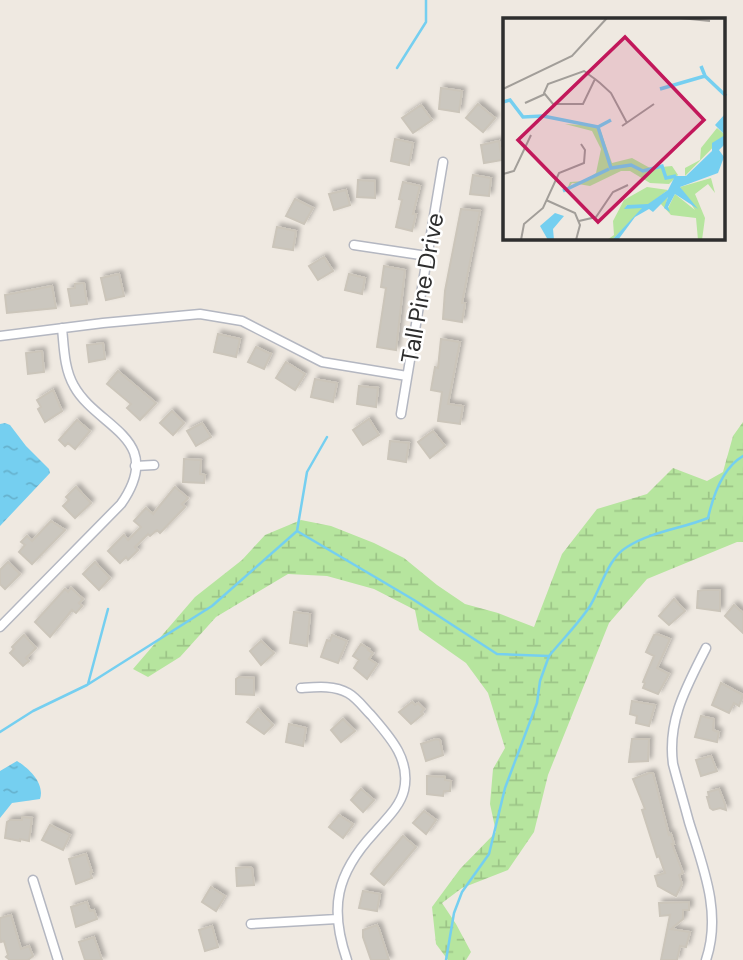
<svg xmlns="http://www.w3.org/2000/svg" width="743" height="960" font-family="'DM Sans',sans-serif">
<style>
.wetland{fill:url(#wetland-marsh)}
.water{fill:url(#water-ripples)}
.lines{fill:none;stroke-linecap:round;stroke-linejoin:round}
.stream{stroke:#75cff0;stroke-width:2.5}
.building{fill:#cbc7bf;stroke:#cbc5ba;stroke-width:2;filter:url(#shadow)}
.minor-casing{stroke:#b4b7c1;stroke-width:11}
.minor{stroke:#fff;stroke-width:8}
.labels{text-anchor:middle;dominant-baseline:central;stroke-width:5;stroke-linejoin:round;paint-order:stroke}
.street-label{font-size:24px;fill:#2e2e2e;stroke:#fff}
.inset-river{fill:none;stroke:#75cff0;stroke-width:3.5}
.inset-road{fill:none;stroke:#a29e99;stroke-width:2}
.view{fill:#c2185b;fill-opacity:0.15;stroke:#c2185b;stroke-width:3.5}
.inset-edge{fill:none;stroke:#2e2e2e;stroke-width:3.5}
</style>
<defs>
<pattern id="wetland-marsh" width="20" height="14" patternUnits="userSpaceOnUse" patternTransform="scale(1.75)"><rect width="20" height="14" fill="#b6e59e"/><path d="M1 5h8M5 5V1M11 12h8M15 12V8" fill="none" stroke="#9dc588"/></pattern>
<pattern id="water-ripples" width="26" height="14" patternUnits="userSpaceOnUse" patternTransform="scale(1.75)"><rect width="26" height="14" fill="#75cff0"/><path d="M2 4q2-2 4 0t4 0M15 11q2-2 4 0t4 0" fill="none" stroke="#66b2ce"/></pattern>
<filter id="shadow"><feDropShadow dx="3.5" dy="-3.5" stdDeviation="2" flood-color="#0004"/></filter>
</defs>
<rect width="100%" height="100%" fill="#efe9e1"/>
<path class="wetland" d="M 743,422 L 743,542 L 737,542 L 647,579 L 609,623 L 548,775 L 534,832 L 508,870 L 462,888 L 442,903 L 456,924 L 471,952 L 466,960 L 448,960 L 436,944 L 432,907 L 460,869 L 496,832 L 490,804 L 493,769 L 505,748 L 488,693 L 466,663 L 419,630 L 415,610 L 374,589 L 327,576 L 288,574 L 216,617 L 180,657 L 148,677 L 133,669 L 195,597 L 242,560 L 265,535 L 301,520 L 331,526 L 374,543 L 404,558 L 437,585 L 465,604 L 498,613 L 534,627 L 562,554 L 597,509 L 647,494 L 673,468 L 707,481 L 723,472 L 733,436 Z"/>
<path class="water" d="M 5,423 L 10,425 L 26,446 L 49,469 L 50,473 L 0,526 L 0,424 Z
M 17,761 C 30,769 45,784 40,799 L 12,803 L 0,818 L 0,771 Z"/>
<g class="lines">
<path class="stream" d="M 397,68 L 426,22 L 426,0
M 297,531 L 414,600 L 497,654 L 549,656 C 562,640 579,623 590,606 C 601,588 608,558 627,547 C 652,531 681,529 708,518 C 713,496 722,468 743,456
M 88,684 L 108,609
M 0,732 L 33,711 L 87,685 L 212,606 L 297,531 L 307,472 L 327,437
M 446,960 L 454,913 L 462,892 L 489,854 L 505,788 L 537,703 L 540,681 L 549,656"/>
</g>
<path class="building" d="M 441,88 L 462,91 L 459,112 L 439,109 Z
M 478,104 L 495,118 L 483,132 L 466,118 Z
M 421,105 L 432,120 L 413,133 L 402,118 Z
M 395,139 L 413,143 L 409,165 L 391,161 Z
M 499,141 L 502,160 L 484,163 L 481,145 Z
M 473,175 L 491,178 L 489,196 L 470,194 Z
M 358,180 L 375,181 L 375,198 L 357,197 Z
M 403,182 L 420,186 L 413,214 L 416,214 L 412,231 L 396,227 L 402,200 L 399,199 Z
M 346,190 L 350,205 L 334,210 L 329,194 Z
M 295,199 L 313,208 L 304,224 L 286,216 Z
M 461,209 L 480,211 L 462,303 L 465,303 L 462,322 L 443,319 L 445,291 Z
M 277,227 L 296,231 L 293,250 L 273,247 Z
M 324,257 L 333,271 L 318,280 L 309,266 Z
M 384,266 L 405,270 L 396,350 L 377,347 L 386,288 L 381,287 Z
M 119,274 L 124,296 L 106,300 L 101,278 Z
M 349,274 L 365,278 L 362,294 L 345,290 Z
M 84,283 L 87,304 L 71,306 L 68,289 L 75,288 L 75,284 Z
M 52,286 L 56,308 L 7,313 L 5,295 Z
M 218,334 L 240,339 L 236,357 L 214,352 Z
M 441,339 L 460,342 L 448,404 L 463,406 L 460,424 L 438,421 L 442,392 L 431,390 L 435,367 L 438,368 Z
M 103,343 L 105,359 L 89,362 L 87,345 Z
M 256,347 L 271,354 L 264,369 L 248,362 Z
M 42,351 L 44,372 L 28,374 L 26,353 Z
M 286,362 L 305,374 L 295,390 L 276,378 Z
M 118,371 L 156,403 L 140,420 L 127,408 L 131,404 L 107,384 Z
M 315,379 L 337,383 L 333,402 L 311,397 Z
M 359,386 L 378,388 L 376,407 L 357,404 Z
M 53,390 L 62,411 L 45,422 L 38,409 L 41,407 L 37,400 Z
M 172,411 L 184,423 L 173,435 L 160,423 Z
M 369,419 L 379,435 L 363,445 L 353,430 Z
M 77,420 L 90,431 L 75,449 L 68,443 L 65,446 L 59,440 Z
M 202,423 L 211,437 L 196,446 L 187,431 Z
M 433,431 L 445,446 L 430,458 L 418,442 Z
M 390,441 L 409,443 L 406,462 L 388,459 Z
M 184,459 L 201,460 L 200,474 L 205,475 L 204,483 L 183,482 Z
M 76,487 L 91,503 L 75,518 L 63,506 L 69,500 L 66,497 Z
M 175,487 L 188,498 L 182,504 L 185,507 L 160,533 L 157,530 L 150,536 L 148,534 L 135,547 L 138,550 L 128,560 L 126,557 L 120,563 L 108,551 L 124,535 L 128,540 L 141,527 L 134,521 L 146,508 L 153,514 Z
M 51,521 L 65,530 L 32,564 L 19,552 L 25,545 L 21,542 L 27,536 L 32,541 Z
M 8,562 L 20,574 L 5,589 L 0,584 L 0,570 Z
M 95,562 L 110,578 L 99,590 L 83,574 Z
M 71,588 L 83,599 L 79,603 L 82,606 L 76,613 L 72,610 L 50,637 L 35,622 L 65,589 L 68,592 Z
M 703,590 L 720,590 L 720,611 L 697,608 L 698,591 Z
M 674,599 L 685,611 L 669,625 L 659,616 Z
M 734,605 L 743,613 L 743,633 L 725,616 Z
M 294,612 L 310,614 L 307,646 L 290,643 Z
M 657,634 L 670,639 L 657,668 L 669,674 L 658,694 L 643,688 L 645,683 L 643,682 L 654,656 L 646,652 L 654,635 Z
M 24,635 L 36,648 L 26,658 L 29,661 L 23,666 L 10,653 L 14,649 L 12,647 Z
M 332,635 L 347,641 L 338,663 L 321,657 L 327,640 L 330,641 Z
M 261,641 L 274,653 L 261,665 L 250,651 Z
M 361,644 L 369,649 L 368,650 L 373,653 L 369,659 L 377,664 L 367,679 L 354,668 L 359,660 L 353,656 Z
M 239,677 L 254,678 L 254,695 L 236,694 L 236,679 Z
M 721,683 L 743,695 L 739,706 L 734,703 L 729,713 L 712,705 Z
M 632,701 L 655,705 L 649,726 L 636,723 L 637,716 L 630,714 Z
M 412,702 L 415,705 L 418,703 L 424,709 L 421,712 L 423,714 L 411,724 L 399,712 Z
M 258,709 L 273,725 L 264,734 L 247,722 Z
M 701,716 L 714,719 L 713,730 L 719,732 L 717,742 L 695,737 Z
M 343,719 L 355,731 L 341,742 L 331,730 Z
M 289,724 L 306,728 L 303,746 L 286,742 Z
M 436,739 L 440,740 L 443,755 L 426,761 L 421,744 Z
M 632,739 L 649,739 L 648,761 L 629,762 Z
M 711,756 L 717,771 L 701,776 L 696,760 Z
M 649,773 L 653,773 L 669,835 L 671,834 L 674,844 L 672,844 L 683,873 L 679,875 L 682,884 L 676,896 L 658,886 L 655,876 L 665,873 L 659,856 L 657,857 L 642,810 L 645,809 L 633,779 Z
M 427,776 L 445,777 L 445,780 L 451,781 L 450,791 L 444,791 L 443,796 L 427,794 Z
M 361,789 L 374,800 L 363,812 L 351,800 Z
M 719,789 L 725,804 L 726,810 L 720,808 L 713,810 L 710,808 L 707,797 L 709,797 L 708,792 Z
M 424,811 L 436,820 L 426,834 L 413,823 Z
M 339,815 L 353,824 L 343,838 L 329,827 Z
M 22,817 L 32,818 L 29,841 L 20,839 L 20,841 L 5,838 L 7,822 L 10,820 L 22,820 Z
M 50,825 L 70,835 L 63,850 L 42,840 Z
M 403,836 L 416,847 L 384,885 L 371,874 Z
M 86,854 L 92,872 L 90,872 L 92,878 L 76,884 L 69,859 Z
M 248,867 L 252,868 L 254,885 L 237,886 L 236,868 Z
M 211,887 L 225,896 L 216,911 L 202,902 Z
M 363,891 L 380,894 L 377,911 L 359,908 Z
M 87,902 L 90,911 L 94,910 L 97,919 L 76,927 L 71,907 Z
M 689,902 L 689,910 L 683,910 L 683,919 L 671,929 L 690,932 L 686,947 L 680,946 L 677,960 L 661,960 L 670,915 L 660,916 L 659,903 Z
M 11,915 L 21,949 L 29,946 L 33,956 L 28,960 L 10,960 L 6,957 L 8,955 L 4,941 L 1,942 L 0,937 L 0,918 Z
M 377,925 L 379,929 L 389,960 L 371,960 L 363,937 L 363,930 Z
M 212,926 L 218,947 L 205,951 L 199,930 Z
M 94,937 L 102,960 L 85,960 L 79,942 Z"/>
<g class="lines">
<defs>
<path id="minor" d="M 354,245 L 427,256
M 0,336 L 103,323 L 200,314 L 242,321 L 322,362 L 407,376
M 401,414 L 443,162
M 135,466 L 154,465
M 0,627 L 121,504 C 167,438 97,428 74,386 C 64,369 64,347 62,328
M 301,688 C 316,687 334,685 348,693 C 357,698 364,708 371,715 C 389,736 411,759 404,790 C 400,807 385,820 374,833 C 336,874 329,908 347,960
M 33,880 L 58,960
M 251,924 L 337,919
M 706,960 C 722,913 703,867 689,822 C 684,803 678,783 673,764 C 667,720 687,686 706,648"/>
</defs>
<use href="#minor" class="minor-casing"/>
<use href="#minor" class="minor"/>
</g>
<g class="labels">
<g class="street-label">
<text transform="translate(422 288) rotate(-80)">Tall Pine Drive</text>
</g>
</g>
<g transform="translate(503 18)">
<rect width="222" height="222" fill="#efe9e1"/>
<path d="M 62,106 L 96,108 L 109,145 L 129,140 L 147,150 L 169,148 L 175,157 L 166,166 L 147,165 L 127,153 L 118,153 L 87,168 L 69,165 L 63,174 L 67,164 L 82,163 L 93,155 L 98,131 L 89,113 ZM 214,110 L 222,117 L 182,158 L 182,150 L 197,142 L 198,130 ZM 208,160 L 212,175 L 205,166 L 192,176 L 202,200 L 199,222 L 195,222 L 193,200 L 168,197 L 157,185 L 165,179 L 163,185 L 165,190 L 172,176 L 192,192 L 177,169 ZM 144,169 L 165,172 L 145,187 L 124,187 L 122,190 L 140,190 L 109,222 L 104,222 L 111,217 L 110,203 L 121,182 Z" fill="#b6e59e"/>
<path d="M 222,96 L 222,126 L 216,132 L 221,139 L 215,155 L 177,169 L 195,191 L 172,176 L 165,189 L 167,194 L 161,190 L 165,179 L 150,194 L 146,191 L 132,199 L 115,222 L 109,222 L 139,190 L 121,191 L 124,187 L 145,186 L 165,172 L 172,158 L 183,158 L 209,133 L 209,125 L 222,117 L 212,107 ZM 52,195 L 61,198 L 50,211 L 51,222 L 45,222 L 37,208 Z" fill="#75cff0"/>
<path class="inset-river" d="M 198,48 L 202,58 L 223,78M 157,71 L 202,58M 0,84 L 7,82 L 20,99 L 40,98 L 95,109 L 108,102M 95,109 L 108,150 L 128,147 L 140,153 L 159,148 L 163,160 L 173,158M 60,173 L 106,151"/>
<path class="inset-road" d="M 177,0 L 207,3M 92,61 L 80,86 L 50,86 L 41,75 L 45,66 L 81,53 L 84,55 L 85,56 L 92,61 L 97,65 L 108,75 L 124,105M 0,71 L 69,38 L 104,0M 22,85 L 42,76M 119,108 L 151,86M 0,156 L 11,153 L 28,117M 43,182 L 72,195 L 77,207 L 73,222M 76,203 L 93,199 L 110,174 L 125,167M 18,222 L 21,206 L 40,190 L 56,155 L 81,145 L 82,132 L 78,126"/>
<path class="view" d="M 122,19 L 201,102 L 95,204 L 15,122 Z"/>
<rect width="222" height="222" class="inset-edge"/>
</g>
</svg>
